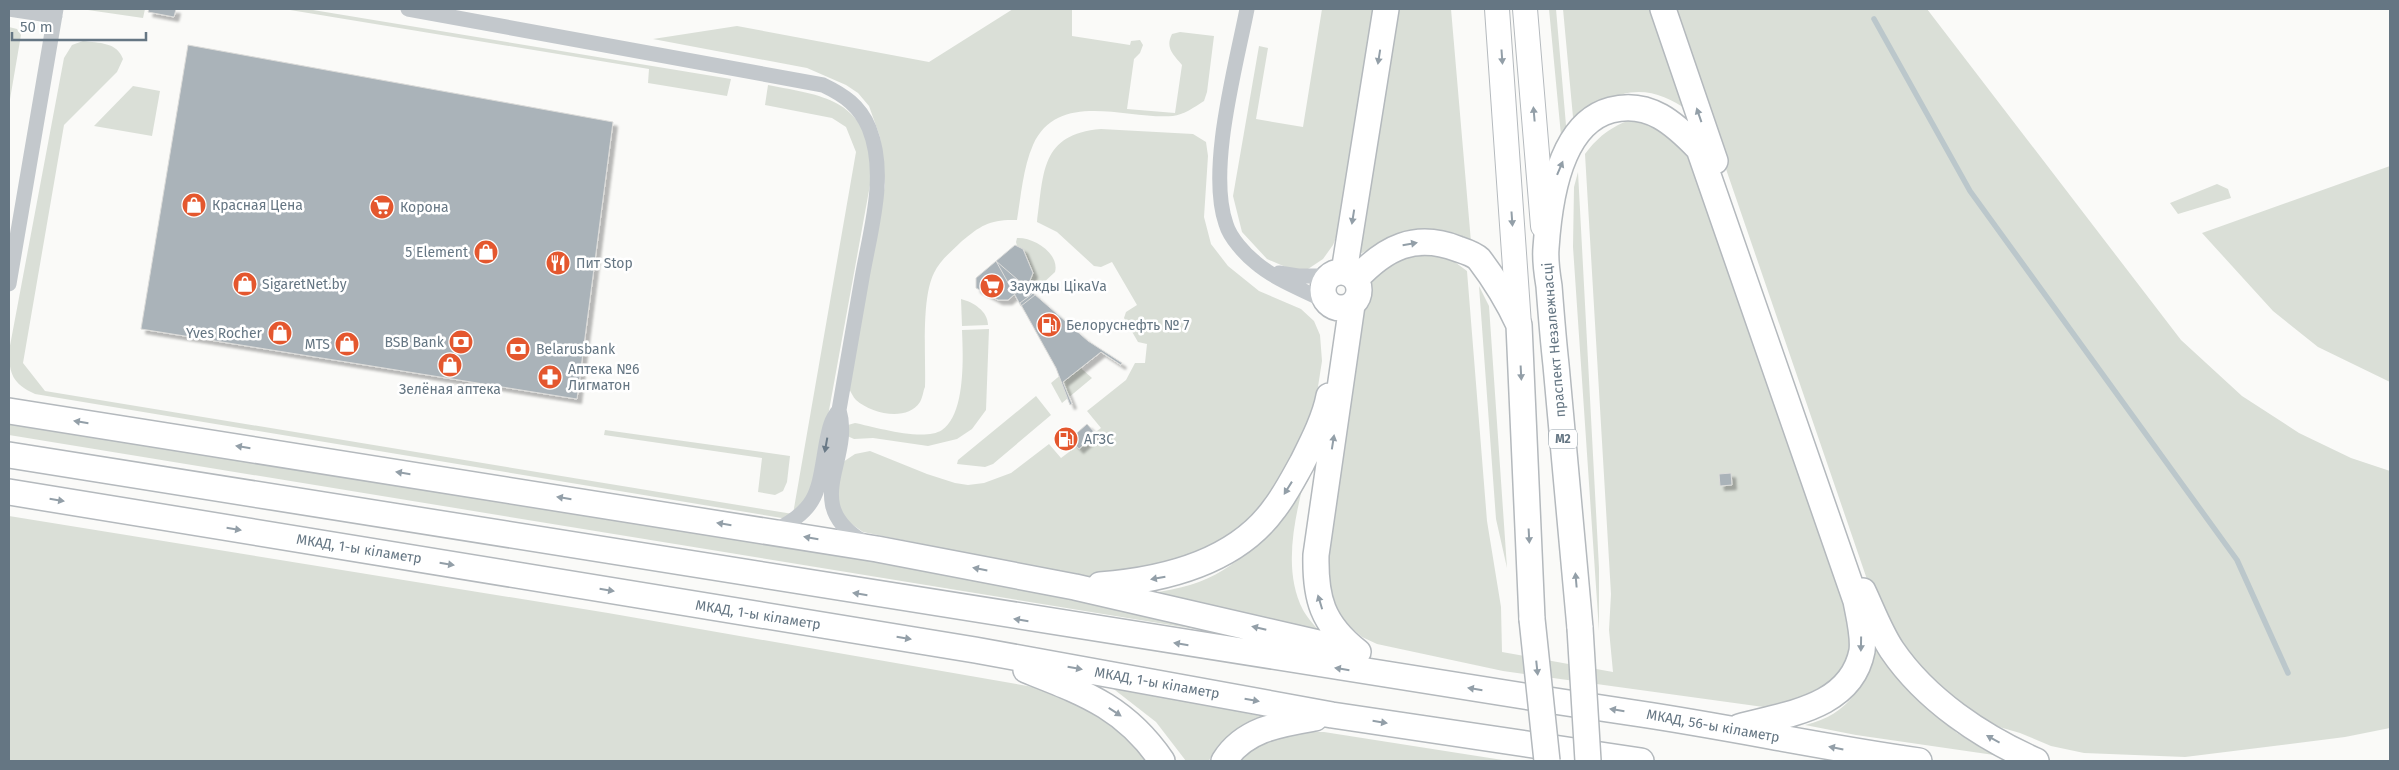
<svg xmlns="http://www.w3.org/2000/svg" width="2399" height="770" font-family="'Fira Sans',sans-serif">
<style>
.green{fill:#dadfd7}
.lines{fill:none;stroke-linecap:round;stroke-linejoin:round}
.stream{stroke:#bbc7cb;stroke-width:5.5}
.building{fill:#aab3b9;stroke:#dcdcda;filter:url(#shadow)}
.primary-casing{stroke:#b5babe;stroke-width:26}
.trunk-casing{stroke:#b4b9bd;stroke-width:28}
.minor{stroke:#c3c8cc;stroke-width:15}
.primary{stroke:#fff;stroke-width:24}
.trunk{stroke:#fff;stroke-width:25}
.trunk-bridge-casing{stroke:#b4b9bd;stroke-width:28;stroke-linecap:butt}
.trunk-bridge{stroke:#fff;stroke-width:25}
.oneway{fill:#939fa8}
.oneway2{fill:#6a7a87}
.labels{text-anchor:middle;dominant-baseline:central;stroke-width:5;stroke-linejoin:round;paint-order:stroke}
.shield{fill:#fff;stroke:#939fa8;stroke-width:1}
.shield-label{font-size:12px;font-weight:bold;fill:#657683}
.poi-label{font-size:14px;fill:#657683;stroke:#fff;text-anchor:start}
.street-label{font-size:14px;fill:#657683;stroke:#fff}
</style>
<defs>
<filter id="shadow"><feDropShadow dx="4.5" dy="4.5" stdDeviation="1" flood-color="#0004"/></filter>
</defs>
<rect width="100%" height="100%" fill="#fafaf8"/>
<path class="green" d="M 81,9 L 145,9 L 143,18 Z
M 284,9 L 307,9 L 731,79 L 727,96 L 648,83 L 649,69 Z
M 1013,9 L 1072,9 L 1072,36 L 1130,45 L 1131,41 L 1140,40 L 1143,45 L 1140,53 L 1134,59 L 1127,109 L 1175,113 L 1182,65 C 1173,54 1165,48 1172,34 L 1180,32 L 1214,36 L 1207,92 L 1204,101 C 1195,107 1183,115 1173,116 C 1128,120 1058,89 1033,145 C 1023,168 1021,196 1017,220 C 991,219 981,225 962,241 C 952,251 940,260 934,273 C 921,299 926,356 925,387 C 923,391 923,397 920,402 C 907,422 872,414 856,400 C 853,397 851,392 848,387 L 885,185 L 880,137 L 869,106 L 858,93 L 846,85 L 807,68 L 653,39 L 737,26 L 929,62 Z
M 1322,9 L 1374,9 L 1341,225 L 1333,245 L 1323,259 L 1308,269 L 1295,271 L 1267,259 L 1242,232 L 1233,196 L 1259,46 L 1268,48 L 1256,119 L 1303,127 Z
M 1393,9 L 1451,9 L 1471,242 L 1470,239 C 1429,226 1397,235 1360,254 Z
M 1549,9 L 1556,9 L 1567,137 L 1562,146 Z
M 1563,9 L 1654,9 L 1689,111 C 1662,92 1635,84 1604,102 C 1593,108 1584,119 1574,128 Z
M 1671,9 L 1927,9 L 2181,340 L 2242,396 L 2299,433 L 2351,458 L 2390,471 L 2390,728 L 2345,737 L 2185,757 L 2084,753 L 2051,746 L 2020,733 L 1975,720 L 1951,700 L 1902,648 L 1871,591 Z
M 9,27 L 17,29 L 21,35 L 9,105 Z
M 83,41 C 99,43 117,42 123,59 L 117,72 L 64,125 L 23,363 L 45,391 L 793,514 L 856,152 L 846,127 L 832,118 L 765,105 L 768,85 C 824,96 862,98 874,163 L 816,482 L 804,509 L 788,519 L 35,394 C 13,384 9,374 9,351 L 64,58 L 72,45 Z
M 133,86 L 160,91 L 152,136 L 94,126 Z
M 1638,117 L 1686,146 L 1848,607 L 1853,646 L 1844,667 L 1830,688 L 1778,709 L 1503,671 L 1377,644 L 1362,637 L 1346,623 L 1325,589 L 1333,477 L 1364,292 L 1371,279 L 1390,260 L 1426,253 L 1448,257 L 1467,271 L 1487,521 L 1501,607 L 1502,652 L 1613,672 L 1609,630 L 1611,594 L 1585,154 C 1600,134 1614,125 1638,117 Z
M 1101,129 L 1193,134 L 1206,142 L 1208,156 L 1204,217 L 1211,244 L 1228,266 L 1259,291 L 1301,309 L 1314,321 L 1320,335 L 1322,361 L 1317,393 L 1302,442 L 1283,476 L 1259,509 L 1239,532 L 1188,561 L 1101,580 L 863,532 L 840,516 L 833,484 L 840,464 L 855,454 L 870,451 L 927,474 L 955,483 L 968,485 L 984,483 L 1011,473 L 1049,444 L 1061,458 L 1101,428 L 1087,411 L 1126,380 L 1135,363 L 1145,363 L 1147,344 L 1138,342 L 1124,318 L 1126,312 L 1137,305 L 1112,262 L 1101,267 L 1094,266 L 1057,232 L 1037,222 C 1044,173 1040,134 1101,129 Z
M 2390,166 L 2390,382 L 2318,347 L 2273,311 L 2202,233 Z
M 1578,172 L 1599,568 L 1599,631 L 1573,247 L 1574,187 Z
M 2217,184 L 2228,189 L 2231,198 L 2178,214 L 2170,203 Z
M 1017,238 C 1034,237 1060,254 1055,272 L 1041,285 C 1023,283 1020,256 1016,242 Z
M 1479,286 L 1489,306 L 1507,568 L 1496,519 Z
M 961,299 C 973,302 988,311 988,325 L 962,326 Z
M 989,329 L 986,410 L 972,429 L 957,439 L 928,446 L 873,438 L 854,439 L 845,435 L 848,425 L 855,423 C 875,427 924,442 942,430 C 966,414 963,355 962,330 Z
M 1075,363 L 1092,378 L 1062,403 L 1051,383 Z
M 1036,396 L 1051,415 L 993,464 L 985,467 L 957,464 L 958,460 Z
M 9,416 L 1103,600 L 1201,626 L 1201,630 L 9,435 Z
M 605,430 L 790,456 L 787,482 L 783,491 L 775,495 L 758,492 L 762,458 L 604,435 Z
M 1304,481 C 1294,522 1283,571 1303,610 C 1308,619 1316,627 1322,634 L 1150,593 C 1233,584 1259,544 1304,481 Z
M 9,516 L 608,613 L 1045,689 C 1086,704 1121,728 1149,761 L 9,761 Z
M 1877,643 L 1926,706 L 1957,733 L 1994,755 L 1856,735 L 1805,725 C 1851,714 1864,685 1877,643 Z
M 1111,687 L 1262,716 C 1242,725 1217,739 1209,761 L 1186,761 L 1156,722 Z
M 1291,732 L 1324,732 L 1509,761 L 1235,761 L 1254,743 Z"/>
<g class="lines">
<path class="stream" d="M 1874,19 L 1970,191 L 2237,560 L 2288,673"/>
</g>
<path class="building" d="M 149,9 L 176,9 L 174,17 L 148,12 Z
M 188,45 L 613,122 L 577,399 L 141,329 Z
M 1015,245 L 1023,249 L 1033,273 L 1029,283 L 1015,294 L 1008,300 L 998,300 L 976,288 L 976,278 Z
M 996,261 L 1025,286 L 1035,295 L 1021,306 Z
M 1032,294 L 1033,293 L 1088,341 L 1122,363 L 1121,365 L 1101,352 L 1063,382 L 1072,404 L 1070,405 L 1056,368 L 1020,303 Z
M 1087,424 L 1096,434 L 1079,449 L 1070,439 Z
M 1731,473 L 1732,485 L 1720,486 L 1719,474 Z"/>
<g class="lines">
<defs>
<path id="primary" d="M 1497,9 L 1519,325
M 1525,9 L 1543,226"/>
<path id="trunk" d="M 1663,9 L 1715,161
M1323 290a18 18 0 1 1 36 0a18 18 0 1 1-36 0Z
M 1344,272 L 1386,9
M 1356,279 C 1385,248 1415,232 1458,249 C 1464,251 1474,254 1479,259 C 1495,280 1508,301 1519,325 L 1532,619
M 1352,305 L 1316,555 C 1315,598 1322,624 1358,652
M 9,411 L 877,549 L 1075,587 L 1357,652
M 9,455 C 552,543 1096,632 1641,714 C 1734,728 1826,748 1919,761
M 9,492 L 975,650 L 1332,715 L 1641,761
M 1100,585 C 1163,580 1235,563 1274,509 C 1285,495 1293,479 1302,463 C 1312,443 1325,418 1329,396
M 1863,591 C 1872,610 1880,632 1892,650 C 1926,700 1982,737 2036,761
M 1580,628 C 1572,540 1564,453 1556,365 C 1553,338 1551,312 1549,286 C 1547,274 1545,260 1546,248 C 1549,203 1559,124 1611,110 C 1649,100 1675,124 1699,149 L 1856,601 C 1859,617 1864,636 1862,651 C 1851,708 1786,714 1739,727
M 1026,670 C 1084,693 1125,707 1162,761
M 1224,761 C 1244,729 1280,724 1315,718"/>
</defs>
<use href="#primary" class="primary-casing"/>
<use href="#trunk" class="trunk-casing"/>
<path class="minor" d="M 9,9 L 55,16
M 408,9 L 823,85 C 844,95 860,106 869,128 C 888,175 870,231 862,278 C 854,322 847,366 839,410 C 854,460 799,504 864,542
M 1247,9 C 1236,66 1207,170 1226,224 C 1230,238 1245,254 1256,263 C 1276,280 1304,290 1327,302
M 1279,273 L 1298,276 L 1330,276
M 9,284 L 56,9
M 774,531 C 819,509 818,491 826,445 C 829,430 830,421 839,410"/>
<use href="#primary" class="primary"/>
<use href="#trunk" class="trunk"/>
<defs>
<path id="trunk-bridge" d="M 1532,619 L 1547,761
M 1580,628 L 1588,761"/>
</defs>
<use href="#trunk-bridge" class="trunk-bridge-casing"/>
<use href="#trunk-bridge" class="trunk-bridge"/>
</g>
<defs><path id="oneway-solid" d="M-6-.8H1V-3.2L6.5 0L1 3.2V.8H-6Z" transform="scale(1.25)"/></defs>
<g class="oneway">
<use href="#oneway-solid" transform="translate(1379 57) rotate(99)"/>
<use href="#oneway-solid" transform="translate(1502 57) rotate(86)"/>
<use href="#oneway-solid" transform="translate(1534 114) rotate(-95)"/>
<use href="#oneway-solid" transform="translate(1699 115) rotate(-109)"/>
<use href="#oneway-solid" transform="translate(1560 168) rotate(-67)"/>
<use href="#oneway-solid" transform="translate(1353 217) rotate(99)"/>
<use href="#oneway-solid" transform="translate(1512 219) rotate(86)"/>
<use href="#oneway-solid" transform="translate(1410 244) rotate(-10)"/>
<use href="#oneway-solid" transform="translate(1521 373) rotate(87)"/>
<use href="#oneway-solid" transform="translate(81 422) rotate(-171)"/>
<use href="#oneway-solid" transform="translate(1333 442) rotate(-81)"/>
<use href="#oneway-solid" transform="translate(243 447) rotate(-171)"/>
<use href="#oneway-solid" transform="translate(403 473) rotate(-171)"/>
<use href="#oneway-solid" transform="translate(1288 488) rotate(122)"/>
<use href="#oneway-solid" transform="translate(564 498) rotate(-171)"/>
<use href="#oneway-solid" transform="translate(57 500) rotate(9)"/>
<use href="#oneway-solid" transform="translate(724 524) rotate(-171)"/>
<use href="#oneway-solid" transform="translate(234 529) rotate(9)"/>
<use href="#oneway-solid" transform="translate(1529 536) rotate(87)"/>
<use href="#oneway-solid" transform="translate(811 538) rotate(-170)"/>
<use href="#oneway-solid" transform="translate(447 564) rotate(9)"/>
<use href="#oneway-solid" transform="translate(980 569) rotate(-169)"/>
<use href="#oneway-solid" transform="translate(1158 578) rotate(170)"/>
<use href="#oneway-solid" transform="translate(1576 580) rotate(-95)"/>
<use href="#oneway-solid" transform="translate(607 590) rotate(9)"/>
<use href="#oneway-solid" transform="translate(860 594) rotate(-171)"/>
<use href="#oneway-solid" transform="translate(1320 602) rotate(-107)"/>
<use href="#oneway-solid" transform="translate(1021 620) rotate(-171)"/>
<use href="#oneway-solid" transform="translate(1259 628) rotate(-167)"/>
<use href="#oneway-solid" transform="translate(904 638) rotate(9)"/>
<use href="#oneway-solid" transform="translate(1181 644) rotate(-171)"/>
<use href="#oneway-solid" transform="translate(1861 644) rotate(91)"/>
<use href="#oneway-solid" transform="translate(1075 668) rotate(10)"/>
<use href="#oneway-solid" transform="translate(1537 668) rotate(84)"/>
<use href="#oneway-solid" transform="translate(1342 669) rotate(-171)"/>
<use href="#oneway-solid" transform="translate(1475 689) rotate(-171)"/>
<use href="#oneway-solid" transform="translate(1252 700) rotate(10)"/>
<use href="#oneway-solid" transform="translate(1617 710) rotate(-171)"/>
<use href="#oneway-solid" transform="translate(1115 712) rotate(33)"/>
<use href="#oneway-solid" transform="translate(1380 722) rotate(9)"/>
<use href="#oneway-solid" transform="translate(1993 739) rotate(-151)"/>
<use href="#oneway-solid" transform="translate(1836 748) rotate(-169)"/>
</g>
<use class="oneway2" href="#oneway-solid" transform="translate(826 445) rotate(100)"/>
<defs>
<symbol id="shop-disc" viewBox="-11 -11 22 22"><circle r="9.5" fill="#e4572e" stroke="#fff"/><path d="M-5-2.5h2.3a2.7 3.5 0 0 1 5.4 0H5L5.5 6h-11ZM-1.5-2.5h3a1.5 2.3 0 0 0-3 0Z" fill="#fff"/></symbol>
<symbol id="supermarket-disc" viewBox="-11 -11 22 22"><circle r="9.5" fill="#e4572e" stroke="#fff"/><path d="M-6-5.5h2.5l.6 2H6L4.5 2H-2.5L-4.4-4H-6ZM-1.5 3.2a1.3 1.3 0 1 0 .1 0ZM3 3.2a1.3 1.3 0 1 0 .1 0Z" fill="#fff"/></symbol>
<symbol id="restaurant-disc" viewBox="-11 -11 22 22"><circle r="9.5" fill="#e4572e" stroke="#fff"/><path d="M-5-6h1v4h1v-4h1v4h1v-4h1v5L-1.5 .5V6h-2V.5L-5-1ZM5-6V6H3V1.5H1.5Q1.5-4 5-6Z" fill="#fff"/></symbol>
<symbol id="fuel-disc" viewBox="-11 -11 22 22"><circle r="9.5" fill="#e4572e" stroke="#fff"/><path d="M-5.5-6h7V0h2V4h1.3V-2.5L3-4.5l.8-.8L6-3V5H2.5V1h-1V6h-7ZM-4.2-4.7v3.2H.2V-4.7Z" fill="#fff"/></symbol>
<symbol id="bank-disc" viewBox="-11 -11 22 22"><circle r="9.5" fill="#e4572e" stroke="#fff"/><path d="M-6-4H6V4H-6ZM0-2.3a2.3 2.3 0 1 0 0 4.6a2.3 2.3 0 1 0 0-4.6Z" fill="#fff"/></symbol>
<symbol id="pharmacy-disc" viewBox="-11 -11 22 22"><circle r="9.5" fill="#e4572e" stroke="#fff"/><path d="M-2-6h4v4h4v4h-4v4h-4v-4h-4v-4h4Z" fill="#fff"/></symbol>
</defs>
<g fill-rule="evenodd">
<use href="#shop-disc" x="180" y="191" width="28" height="28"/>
<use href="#supermarket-disc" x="368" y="193" width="28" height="28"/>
<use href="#shop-disc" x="472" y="238" width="28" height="28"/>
<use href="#restaurant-disc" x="544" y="249" width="28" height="28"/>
<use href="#shop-disc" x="231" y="270" width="28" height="28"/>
<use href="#supermarket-disc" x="978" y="272" width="28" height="28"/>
<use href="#fuel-disc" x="1035" y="311" width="28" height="28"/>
<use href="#shop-disc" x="266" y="319" width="28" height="28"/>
<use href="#bank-disc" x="447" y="328" width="28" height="28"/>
<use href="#shop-disc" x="333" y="330" width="28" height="28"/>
<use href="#bank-disc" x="504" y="335" width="28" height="28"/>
<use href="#shop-disc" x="436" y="351" width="28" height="28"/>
<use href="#pharmacy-disc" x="536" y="363" width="28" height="28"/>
<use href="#fuel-disc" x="1052" y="425" width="28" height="28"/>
</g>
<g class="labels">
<rect class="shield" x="1549" y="429.5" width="28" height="19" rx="4"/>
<g class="shield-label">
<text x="1563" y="439">М2</text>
</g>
<g class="poi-label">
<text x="212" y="205">Красная Цена</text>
<text x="400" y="207">Корона</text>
<text x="468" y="252" text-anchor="end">5 Element</text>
<text x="576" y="263">Пит Stop</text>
<text x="262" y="284">SigaretNet.by</text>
<text x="1010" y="286">Заужды ЦікаVа</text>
<text x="1066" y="325">Белоруснефть № 7</text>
<text x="262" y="333" text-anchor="end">Yves Rocher</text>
<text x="444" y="342" text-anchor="end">BSB Bank</text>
<text x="330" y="344" text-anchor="end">MTS</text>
<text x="536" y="349">Belarusbank</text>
<text x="568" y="369">Аптека №6<tspan x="568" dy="16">Лигматон</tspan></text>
<text x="450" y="389" text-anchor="middle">Зелёная аптека</text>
<text x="1084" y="439">АГЗС</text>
</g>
<g class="street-label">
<text transform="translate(1554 340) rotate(-95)">праспект Незалежнасці</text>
<text transform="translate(359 549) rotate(9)">МКАД, 1-ы кіламетр</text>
<text transform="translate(758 615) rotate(9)">МКАД, 1-ы кіламетр</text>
<text transform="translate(1157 683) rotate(10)">МКАД, 1-ы кіламетр</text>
<text transform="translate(1713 726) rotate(10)">МКАД, 56-ы кіламетр</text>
</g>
</g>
<rect width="2399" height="770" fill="none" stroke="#657683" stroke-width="20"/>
<path d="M12 32v8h134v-8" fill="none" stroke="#657683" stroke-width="2.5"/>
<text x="20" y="32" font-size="15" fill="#657683" stroke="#ffffff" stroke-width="4" paint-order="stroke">50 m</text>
</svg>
